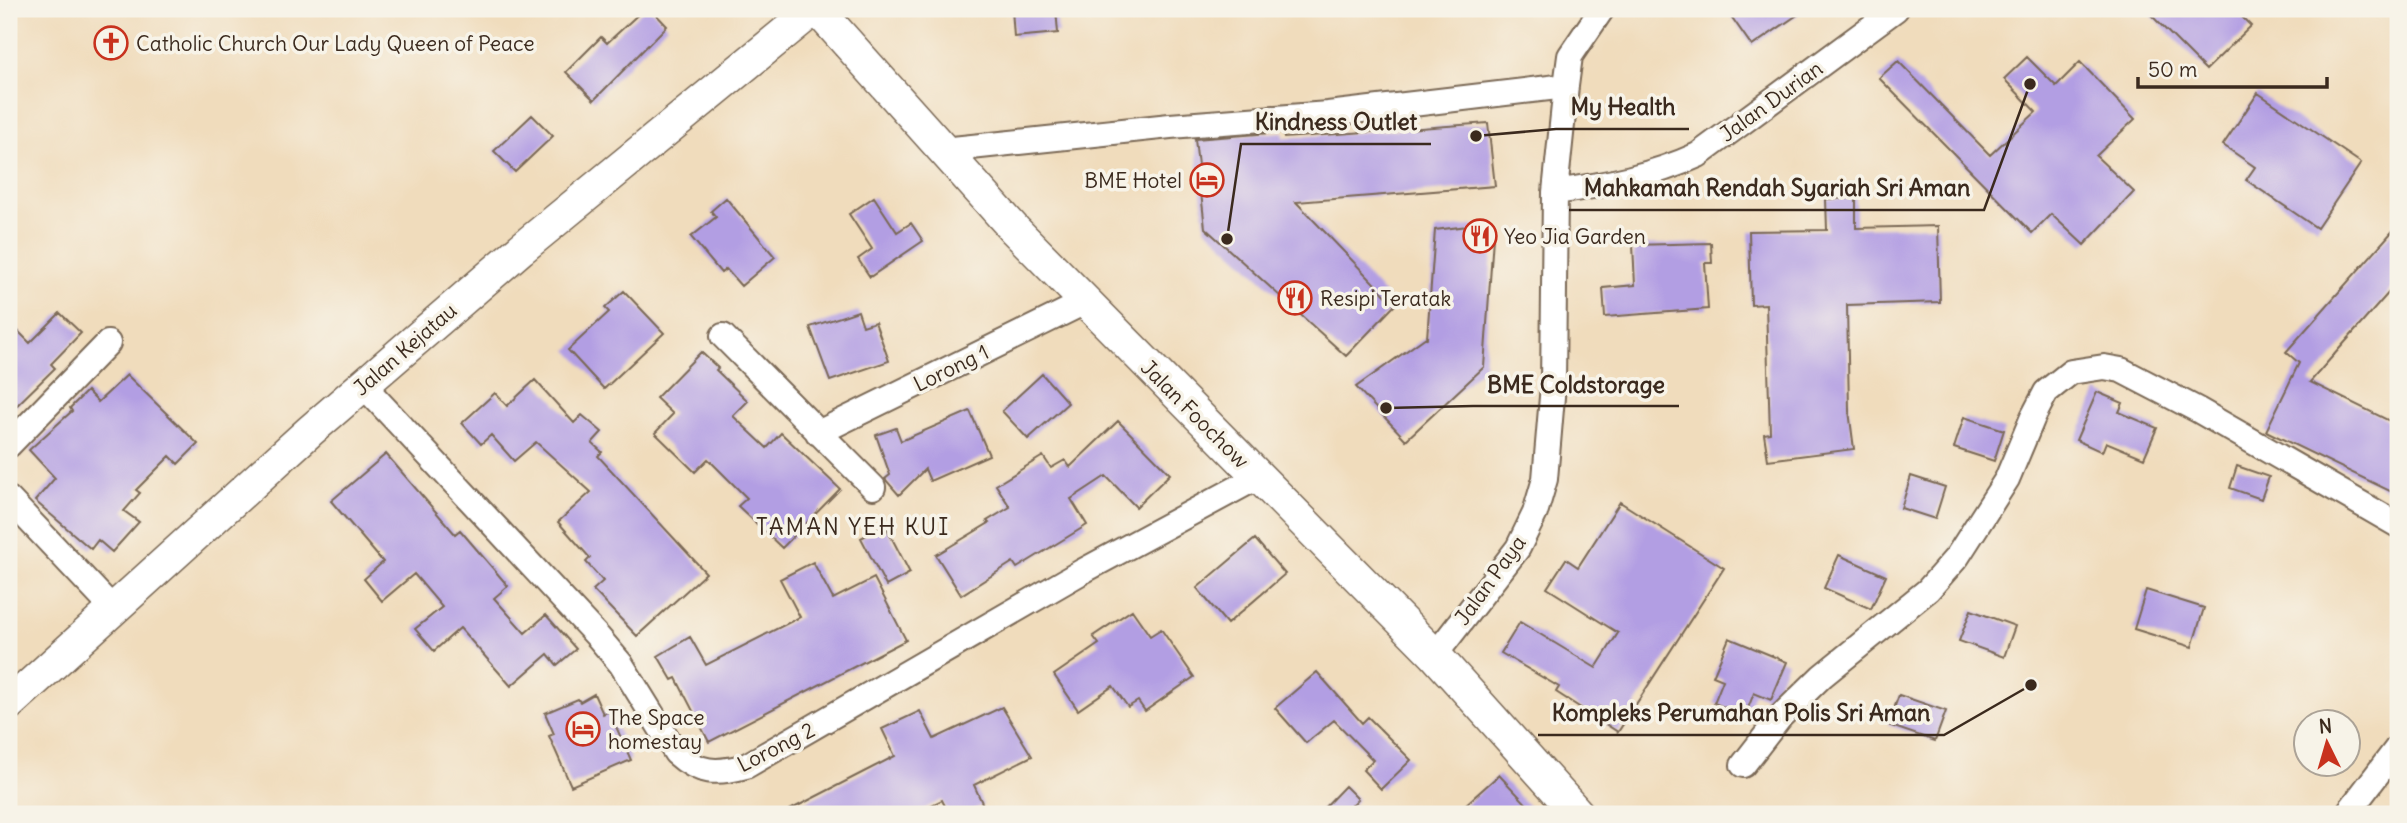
<svg xmlns="http://www.w3.org/2000/svg" width="2407" height="823" font-family="Delius,sans-serif">
<style>
.building{fill:#b29ee3}
.lines{fill:none;stroke-linecap:round;stroke-linejoin:round}
.minor-casing{stroke:#7a6855;stroke-width:28}
.major-casing{stroke:#7a6855;stroke-width:35}
.minor{stroke:#fff;stroke-width:24}
.major{stroke:#fff;stroke-width:32}
.labels{text-anchor:middle;dominant-baseline:central;stroke-width:7;stroke-linejoin:round;paint-order:stroke}
.poi-label{font-size:21px;fill:#3b2a1e;stroke:#f7f3e8;text-anchor:start}
.street-label{font-size:21px;fill:#3b2a1e;stroke:#f7f3e8}
.neighbourhood-label{font-size:23px;letter-spacing:2px;fill:#3b2a1e;stroke:#f7f3e8}
.leader{fill:none;stroke:#3b2a1e;stroke-width:2.5}
.callout-dot{fill:#3b2a1e;stroke:#f7f3e8;stroke-width:2.5}
.callout-label{font-size:23px;text-anchor:middle;font-weight:bold;fill:#3b2a1e;stroke:#f7f3e8;stroke-width:7;stroke-linejoin:round;paint-order:stroke}
</style>
<rect width="100%" height="100%" fill="#f7f3e8"/>
<filter id="ink" filterUnits="userSpaceOnUse"><feTurbulence type="fractalNoise" baseFrequency=".0143" numOctaves="2"/><feDisplacementMap in="SourceGraphic" scale="14" xChannelSelector="R" yChannelSelector="G"/><feConvolveMatrix kernelMatrix="1 2 1 2 8 2 1 2 1" color-interpolation-filters="sRGB"/></filter>
<filter id="wash" filterUnits="userSpaceOnUse"><feTurbulence type="fractalNoise" baseFrequency=".00686" numOctaves="4" result="noise"/><feDisplacementMap in="SourceGraphic" scale="28" xChannelSelector="R" yChannelSelector="G"/><feGaussianBlur stdDeviation="1.57" result="paint"/><feColorMatrix in="noise" values="0 0 0 0 0 0 0 0 0 0 0 0 0 0 0 0 0 1.4 0 .05"/><feComposite in="paint" operator="in"/></filter>
<g filter="url(#wash)">
<rect width="100%" height="100%" fill="#f0dcbc"/>
<g id="blocks">
<path class="building" d="M 644,9 L 651,9 L 667,26 L 594,100 L 566,72 L 601,37 L 607,43 Z
M 1012,9 L 1056,9 L 1058,33 L 1014,37 Z
M 1726,9 L 1806,9 L 1752,46 Z
M 2145,9 L 2234,9 L 2251,26 L 2206,70 Z
M 2027,57 L 2056,86 L 2080,62 L 2135,119 L 2096,156 L 2134,192 L 2084,245 L 2051,214 L 2032,233 L 1879,78 L 1898,61 L 1990,155 L 2036,112 L 2004,79 Z
M 2258,93 L 2361,163 L 2317,228 L 2246,180 L 2255,167 L 2223,145 Z
M 532,115 L 553,136 L 515,172 L 494,151 Z
M 1488,123 L 1495,186 L 1296,202 L 1395,305 L 1346,356 L 1205,228 L 1195,139 L 1283,132 L 1284,138 Z
M 874,197 L 897,232 L 911,223 L 923,241 L 870,277 L 858,259 L 872,249 L 849,214 Z
M 726,198 L 775,257 L 741,286 L 726,269 L 721,273 L 691,237 L 716,217 L 711,211 Z
M 1856,198 L 1856,228 L 1938,226 L 1940,302 L 1847,305 L 1849,411 L 1854,449 L 1768,460 L 1764,434 L 1770,433 L 1766,304 L 1751,305 L 1749,231 L 1827,230 L 1826,199 Z
M 1494,223 L 1484,367 L 1406,440 L 1356,387 L 1426,337 L 1427,338 L 1435,230 Z
M 2398,225 L 2398,282 L 2310,382 L 2398,425 L 2398,495 L 2266,431 L 2299,363 L 2286,352 Z
M 1711,243 L 1712,263 L 1705,263 L 1708,309 L 1605,317 L 1603,288 L 1635,285 L 1633,245 Z
M 624,291 L 664,333 L 604,389 L 568,350 L 609,312 L 605,308 Z
M 858,311 L 863,326 L 875,322 L 889,361 L 830,381 L 810,327 Z
M 60,313 L 81,333 L 51,364 L 55,368 L 9,413 L 9,322 L 30,343 Z
M 701,352 L 718,368 L 716,370 L 748,401 L 733,416 L 767,448 L 781,433 L 840,489 L 782,548 L 738,506 L 747,498 L 708,459 L 695,472 L 655,433 L 673,414 L 656,398 Z
M 1042,374 L 1068,403 L 1028,439 L 1002,411 Z
M 127,375 L 198,444 L 178,464 L 170,456 L 136,490 L 140,493 L 124,511 L 139,522 L 112,552 L 98,540 L 91,549 L 35,501 L 55,478 L 29,450 L 72,411 L 70,408 L 87,391 L 98,402 Z
M 535,380 L 574,423 L 582,415 L 602,432 L 592,443 L 602,452 L 598,456 L 706,573 L 637,636 L 593,590 L 603,581 L 586,562 L 590,558 L 558,522 L 591,492 L 536,442 L 514,461 L 491,435 L 481,444 L 462,423 L 495,393 L 507,406 Z
M 2097,392 L 2123,403 L 2119,412 L 2157,428 L 2144,458 L 2106,442 L 2102,452 L 2076,440 Z
M 970,411 L 989,455 L 930,481 L 925,469 L 899,495 L 885,479 L 890,475 L 876,435 L 896,428 L 901,441 Z
M 1964,417 L 2004,430 L 1994,461 L 1954,448 Z
M 1118,421 L 1170,474 L 1136,507 L 1106,476 L 1071,499 L 1087,525 L 1017,568 L 1013,562 L 961,595 L 936,555 L 989,523 L 987,521 L 1010,507 L 996,485 L 1043,456 L 1051,468 L 1065,460 L 1070,467 Z
M 386,454 L 455,534 L 460,530 L 508,586 L 494,598 L 525,633 L 546,615 L 576,649 L 557,665 L 548,654 L 511,686 L 460,628 L 434,651 L 415,629 L 442,607 L 414,574 L 382,601 L 364,579 L 383,562 L 331,501 Z
M 2237,466 L 2269,477 L 2261,499 L 2230,488 Z
M 1911,476 L 1945,487 L 1935,519 L 1901,508 Z
M 1620,502 L 1724,568 L 1618,732 L 1556,692 L 1559,687 L 1501,653 L 1520,622 L 1596,668 L 1618,633 L 1547,588 L 1566,559 L 1578,567 Z
M 885,525 L 910,573 L 886,586 L 861,538 Z
M 1255,539 L 1285,574 L 1227,624 L 1197,588 Z
M 1839,555 L 1886,576 L 1871,609 L 1824,588 Z
M 813,562 L 833,599 L 874,578 L 906,640 L 709,742 L 676,678 L 672,680 L 658,656 L 690,637 L 706,665 L 800,617 L 780,579 Z
M 2146,590 L 2204,608 L 2192,647 L 2134,629 Z
M 1132,610 L 1150,636 L 1161,629 L 1194,677 L 1145,711 L 1138,701 L 1128,707 L 1113,686 L 1078,710 L 1054,675 L 1099,644 L 1093,636 Z
M 1971,610 L 2015,626 L 2004,657 L 1959,641 Z
M 1729,638 L 1787,662 L 1771,700 L 1754,693 L 1745,716 L 1714,703 L 1723,680 L 1713,676 Z
M 1317,672 L 1362,723 L 1368,717 L 1411,760 L 1381,789 L 1363,770 L 1373,760 L 1334,720 L 1306,743 L 1275,708 Z
M 594,694 L 603,714 L 609,711 L 631,760 L 571,786 L 549,736 L 554,734 L 545,713 L 578,699 L 580,702 Z
M 1899,695 L 1946,711 L 1935,741 L 1888,725 Z
M 1002,707 L 1032,756 L 974,785 L 983,805 L 965,814 L 949,814 L 942,800 L 913,814 L 782,814 L 895,756 L 882,729 L 920,711 L 934,739 Z
M 1499,775 L 1536,814 L 1455,814 Z
M 1345,786 L 1358,799 L 1344,814 L 1318,814 Z"/>
</g>
</g>
<g filter="url(#ink)">
<use href="#blocks" fill-opacity="0" stroke="#7a6855" stroke-width="2"/>
<g class="lines">
<defs>
<path id="minor" d="M 943,150 L 1170,126 L 1328,114 L 1566,86
M 1555,192 C 1605,185 1652,176 1698,155 L 1896,9
M 723,336 L 873,487
M 364,386 L 599,638 L 621,664 L 676,753 C 699,774 717,774 746,766 L 1083,571 L 1258,477
M 818,433 L 1085,302
M 9,445 L 108,343
M 9,499 L 113,609
M 1435,655 L 1518,548 L 1535,513 L 1545,479 L 1553,385 L 1555,192 L 1566,86 L 1570,56 L 1602,9
M 1743,765 L 1781,716 L 1822,676 L 1928,590 L 1957,557 L 2007,479 L 2033,417 L 2046,392 L 2071,372 L 2104,367 L 2121,370 L 2198,410 L 2398,525
M 2347,814 L 2398,747"/>
<path id="major" d="M 817,9 L 1015,230 L 1435,655 L 1578,814
M 9,704 L 310,431 L 521,249 L 814,9"/>
</defs>
<use href="#minor" class="minor-casing"/>
<use href="#major" class="major-casing"/>
<use href="#minor" class="minor"/>
<use href="#major" class="major"/>
</g>
</g>
<defs>
<symbol id="church-ring" viewBox="-11 -11 22 22"><circle r="9.5" fill="#f7f3e8" stroke="#c8321e" stroke-width="1.5"/><path d="M-1.2-6h2.4v3.5h3.3v2.4h-3.3V6h-2.4V-.1h-3.3v-2.4h3.3Z" fill="#c8321e"/></symbol>
<symbol id="hotel-ring" viewBox="-11 -11 22 22"><circle r="9.5" fill="#f7f3e8" stroke="#c8321e" stroke-width="1.5"/><path d="M-6-4.5h1.5V1H6V5H4.5V3h-9V5H-6ZM-4 0a1.8 1.8 0 1 1 3.6 0ZM.5 0V-2.5h3Q6-2.5 6 0Z" fill="#c8321e"/></symbol>
<symbol id="restaurant-ring" viewBox="-11 -11 22 22"><circle r="9.5" fill="#f7f3e8" stroke="#c8321e" stroke-width="1.5"/><path d="M-5-6h1v4h1v-4h1v4h1v-4h1v5L-1.5 .5V6h-2V.5L-5-1ZM5-6V6H3V1.5H1.5Q1.5-4 5-6Z" fill="#c8321e"/></symbol>
</defs>
<g fill-rule="evenodd">
<use href="#church-ring" x="92" y="24" width="38" height="38"/>
<use href="#hotel-ring" x="1188" y="161" width="38" height="38"/>
<use href="#restaurant-ring" x="1461" y="217" width="38" height="38"/>
<use href="#restaurant-ring" x="1276" y="279" width="38" height="38"/>
<use href="#hotel-ring" x="564" y="710" width="38" height="38"/>
</g>
<g class="labels">
<g class="poi-label">
<text x="136" y="43">Catholic Church Our Lady Queen of Peace</text>
<text x="1182" y="180" text-anchor="end">BME Hotel</text>
<text x="1504" y="236">Yeo Jia Garden</text>
<text x="1320" y="298">Resipi Teratak</text>
<text x="608" y="717">The Space<tspan x="608" dy="24">homestay</tspan></text>
</g>
<g class="street-label">
<text transform="translate(1771 101) rotate(-36)">Jalan Durian</text>
<text transform="translate(405 349) rotate(-41)">Jalan Kejatau</text>
<text transform="translate(951 368) rotate(-26)">Lorong 1</text>
<text transform="translate(1195 414) rotate(45)">Jalan Foochow</text>
<text transform="translate(1490 580) rotate(-54)">Jalan Paya</text>
<text transform="translate(776 747) rotate(-27)">Lorong 2</text>
</g>
<g class="neighbourhood-label">
<text x="853" y="526">TAMAN YEH KUI</text>
</g>
</g>
<path class="leader" d="M1476 136L1556 129H1689M1227 239L1241 144H1431M2030 84L1984 210H1569M1386 408L1473 406H1679M2031 685L1944 735H1538"/>
<g class="callout-dot">
<circle cx="1476" cy="136" r="7"/>
<circle cx="1227" cy="239" r="7"/>
<circle cx="2030" cy="84" r="7"/>
<circle cx="1386" cy="408" r="7"/>
<circle cx="2031" cy="685" r="7"/>
</g>
<g class="callout-label">
<text x="1623" y="115">My Health</text>
<text x="1336" y="130">Kindness Outlet</text>
<text x="1777" y="196">Mahkamah Rendah Syariah Sri Aman</text>
<text x="1576" y="393">BME Coldstorage</text>
<text x="1741" y="721">Kompleks Perumahan Polis Sri Aman</text>
</g>
<rect width="2407" height="823" fill="none" stroke="#f7f3e8" stroke-width="35"/>
<g transform="translate(2327 743) rotate(355)"><circle r="33" fill="#f7f3e8" stroke="#aca397" stroke-width="2"/>
<path d="M0-5L12 26L0 18L-12 26Z" fill="#c8321e"/>
<text y="-10" font-size="19" font-weight="bold" text-anchor="middle" fill="#3b2a1e">N</text>
</g>
<path d="M2138 77v10h189v-10" fill="none" stroke="#3b2a1e" stroke-width="3.5"/>
<text x="2148" y="77" font-size="21" fill="#3b2a1e" stroke="#f7f3e8" stroke-width="5" paint-order="stroke">50 m</text>
</svg>
